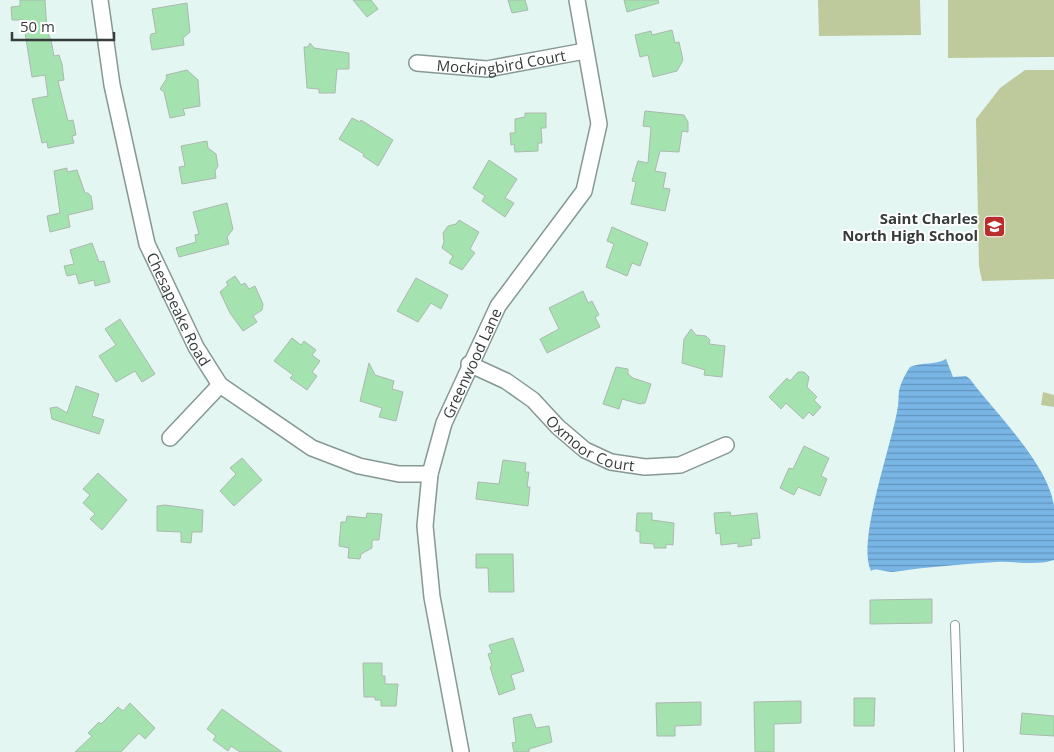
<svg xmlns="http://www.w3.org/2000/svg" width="1054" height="752" font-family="'Open Sans',sans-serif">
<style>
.green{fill:#beca9c}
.water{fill:url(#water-rules)}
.building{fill:#a4e2b0;stroke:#acb9ae}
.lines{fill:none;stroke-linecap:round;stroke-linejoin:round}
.lane-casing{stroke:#869894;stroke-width:10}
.street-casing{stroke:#869894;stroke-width:18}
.lane{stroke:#fff;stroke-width:8}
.street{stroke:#fff;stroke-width:15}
.labels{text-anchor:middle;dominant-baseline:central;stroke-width:4;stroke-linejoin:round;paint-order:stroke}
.street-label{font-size:15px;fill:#353c3b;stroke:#fff}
.poi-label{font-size:15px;font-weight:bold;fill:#353c3b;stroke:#fff;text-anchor:end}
</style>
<defs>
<pattern id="water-rules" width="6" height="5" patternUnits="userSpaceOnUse" patternTransform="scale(1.25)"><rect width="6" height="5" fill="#79b6e6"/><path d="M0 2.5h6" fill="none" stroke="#6495bc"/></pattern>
</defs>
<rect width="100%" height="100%" fill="#e3f6f2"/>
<path class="green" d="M 818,0 L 920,0 L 921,35 L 819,36 Z
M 948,0 L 1054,0 L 1054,57 L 948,58 Z
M 1025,70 L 1054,70 L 1054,279 L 982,281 L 979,266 L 976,119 L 1000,88 Z
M 1043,392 L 1054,395 L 1054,407 L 1041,405 Z"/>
<path class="water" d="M 946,359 L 953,377 L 966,376 L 970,379 C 995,413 1048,463 1054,506 C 1054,523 1054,542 1054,560 C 1036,566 1015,561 996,562 C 962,564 927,567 893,572 C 885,573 878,567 871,571 C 856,541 893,442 898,406 C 899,400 898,393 900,387 C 902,380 906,373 910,367 C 921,362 938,365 946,359 Z"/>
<path class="building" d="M 20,0 L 45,0 L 47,31 L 51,40 L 54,56 L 59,55 L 62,64 L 64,80 L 58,81 L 68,121 L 73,120 L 76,135 L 72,136 L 74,143 L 48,148 L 47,142 L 42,143 L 32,99 L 48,96 L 45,75 L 32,77 L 23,20 L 12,20 L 11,7 L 20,6 Z
M 353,0 L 371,0 L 378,9 L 367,17 Z
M 508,0 L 525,0 L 528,10 L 512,13 Z
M 624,0 L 658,0 L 659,3 L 627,12 Z
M 187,3 L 190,32 L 183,38 L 184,45 L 152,50 L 150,38 L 151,34 L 156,33 L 152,9 Z
M 672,30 L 675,43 L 679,42 L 683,60 L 677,71 L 653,77 L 648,55 L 640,57 L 635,35 L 651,31 L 652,35 Z
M 310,43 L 314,48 L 349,53 L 349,69 L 337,69 L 335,93 L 319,93 L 319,89 L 307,88 L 304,47 L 308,47 Z
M 187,70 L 198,80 L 200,106 L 183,109 L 185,115 L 170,118 L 164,92 L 160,89 L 167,78 L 166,75 Z
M 645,111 L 684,115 L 688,122 L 688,132 L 682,131 L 679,152 L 660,151 L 655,171 L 666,173 L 663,188 L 670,189 L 665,211 L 631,204 L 636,182 L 632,181 L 636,167 L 638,161 L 648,163 L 651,127 L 643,126 Z
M 525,113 L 546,113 L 546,128 L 541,128 L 542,143 L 538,143 L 538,151 L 515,152 L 514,144 L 511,145 L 510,133 L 515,133 L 515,119 L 525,117 Z
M 352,118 L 360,122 L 361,120 L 393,140 L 378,166 L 363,156 L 364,154 L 339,139 Z
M 207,141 L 208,148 L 216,154 L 218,166 L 215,171 L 216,178 L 182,184 L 179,167 L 185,166 L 181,146 Z
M 489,160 L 517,179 L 505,198 L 514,203 L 505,217 L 482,201 L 485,196 L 473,188 Z
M 67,168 L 67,172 L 77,170 L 85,193 L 88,193 L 91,196 L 93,209 L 68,215 L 70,227 L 50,232 L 47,216 L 60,213 L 54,171 Z
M 227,203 L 233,229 L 227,237 L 229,244 L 179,257 L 176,248 L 196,242 L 195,235 L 199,234 L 193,212 Z
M 459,220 L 479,232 L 470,249 L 475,253 L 462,270 L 449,263 L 453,256 L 442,248 L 444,242 L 443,233 L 448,226 L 456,224 Z
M 612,227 L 648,243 L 640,266 L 632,263 L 627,276 L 606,267 L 614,244 L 607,241 Z
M 92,243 L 99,262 L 104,261 L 110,282 L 95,286 L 94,280 L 79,284 L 76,274 L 67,276 L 64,266 L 74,264 L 70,250 Z
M 235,276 L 241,285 L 245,283 L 249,289 L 255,286 L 263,304 L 262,310 L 253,316 L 257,322 L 243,331 L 230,313 L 220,292 L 228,285 L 226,282 Z
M 416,278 L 448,295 L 441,309 L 431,303 L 418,322 L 397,311 Z
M 583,291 L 588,303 L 592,301 L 599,315 L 595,317 L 600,327 L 547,353 L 540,339 L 559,329 L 549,308 Z
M 120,319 L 155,374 L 142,382 L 135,371 L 116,382 L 99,356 L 116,345 L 105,329 Z
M 691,329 L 696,335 L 706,336 L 710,340 L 709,344 L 725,346 L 722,377 L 704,375 L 705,370 L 682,363 L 684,339 Z
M 292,338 L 301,345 L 304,341 L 316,350 L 312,355 L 320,361 L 312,372 L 317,376 L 307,390 L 290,378 L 293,375 L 274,361 Z
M 369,363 L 375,375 L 394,381 L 392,389 L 403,392 L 396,421 L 379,417 L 382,408 L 360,401 Z
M 616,367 L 628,369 L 628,374 L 633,378 L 651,384 L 645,403 L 640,404 L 622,399 L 619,409 L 603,404 Z
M 798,372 L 804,372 L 809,377 L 807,387 L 817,397 L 814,400 L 821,407 L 813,416 L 809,412 L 803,419 L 786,403 L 781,409 L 769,397 L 787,378 L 790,381 Z
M 76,386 L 99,394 L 92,416 L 104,420 L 99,434 L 52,419 L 50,408 L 57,407 L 67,413 Z
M 804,446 L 829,458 L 821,476 L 827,479 L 820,496 L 798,487 L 794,495 L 780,488 L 789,468 L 793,469 Z
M 242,458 L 262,480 L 234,506 L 220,491 L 236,474 L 230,468 Z
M 503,460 L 526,463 L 525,472 L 529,472 L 527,487 L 530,487 L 528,506 L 476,499 L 478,482 L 499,484 Z
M 98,473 L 127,500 L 102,530 L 90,519 L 95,514 L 83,503 L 90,495 L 83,489 Z
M 165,505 L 203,510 L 202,532 L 192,532 L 191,543 L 181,542 L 181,532 L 157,531 L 157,506 Z
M 730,512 L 731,516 L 757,513 L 760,538 L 751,539 L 752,545 L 738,547 L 738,543 L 721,545 L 720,533 L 716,534 L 714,513 Z
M 367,513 L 382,514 L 379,540 L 372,540 L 372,548 L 361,554 L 360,559 L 348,558 L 349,548 L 339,546 L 341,522 L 346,522 L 347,516 L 366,518 Z
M 637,513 L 652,513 L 652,520 L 674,523 L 673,545 L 666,544 L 666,548 L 654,548 L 654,544 L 640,543 L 640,532 L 636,531 Z
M 476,554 L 513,554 L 514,592 L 489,592 L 488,568 L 476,568 Z
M 932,599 L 932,623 L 870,624 L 870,600 Z
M 513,638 L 524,671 L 511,675 L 515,689 L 499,695 L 490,667 L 492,666 L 488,654 L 492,653 L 489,645 Z
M 363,663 L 382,663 L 382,676 L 385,676 L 385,684 L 398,684 L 396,706 L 381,706 L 381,700 L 375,700 L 375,697 L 364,697 Z
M 854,698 L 875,698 L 874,726 L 854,726 Z
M 801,701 L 801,723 L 774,724 L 774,752 L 755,752 L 754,702 Z
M 701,702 L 701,725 L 675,726 L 675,736 L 657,736 L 656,703 Z
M 130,703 L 155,728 L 145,739 L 139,733 L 121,752 L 75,752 L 92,736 L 88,733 L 99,722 L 101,724 L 118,707 L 123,711 Z
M 222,709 L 282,752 L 240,752 L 231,746 L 228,751 L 213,740 L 216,736 L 207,729 Z
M 1022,713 L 1054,716 L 1054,736 L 1020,734 Z
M 531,714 L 536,728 L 549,726 L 552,742 L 529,749 L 529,752 L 514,752 L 512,743 L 516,742 L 513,718 Z"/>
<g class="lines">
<defs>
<path id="lane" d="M 955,625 L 959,752"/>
<g id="street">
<path id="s1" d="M 100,0 L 112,85 L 147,244 L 196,347 L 220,385 L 312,448 L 359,466 L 399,474 L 430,474"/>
<path id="s2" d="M 417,63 L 487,69 L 585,51"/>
<path id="s3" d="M 469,364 L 506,381 L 533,400 L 558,427 L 585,450 L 611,462 L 645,467 L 680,465 L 726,445"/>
<path d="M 170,438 L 220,385"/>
<path id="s4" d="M 461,752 L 432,597 L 425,526 L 430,474 L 444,423 L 498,306 L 584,191 L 599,124 L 577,0"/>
</g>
</defs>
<use href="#lane" class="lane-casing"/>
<use href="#street" class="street-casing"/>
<use href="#lane" class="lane"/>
<use href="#street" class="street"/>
</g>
<defs>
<symbol id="school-square" viewBox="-11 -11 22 22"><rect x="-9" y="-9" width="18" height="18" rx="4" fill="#bb2c2c" stroke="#fff"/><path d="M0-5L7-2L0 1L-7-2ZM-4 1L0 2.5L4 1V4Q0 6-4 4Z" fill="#fff"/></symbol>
</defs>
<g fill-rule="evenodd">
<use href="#school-square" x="982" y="214" width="25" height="25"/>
</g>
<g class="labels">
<g class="street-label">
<text stroke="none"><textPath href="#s2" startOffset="85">Mockingbird Court</textPath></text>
<text stroke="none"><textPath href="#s1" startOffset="321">Chesapeake Road</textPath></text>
<text stroke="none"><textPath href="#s4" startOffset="400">Greenwood Lane</textPath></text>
<text stroke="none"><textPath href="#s3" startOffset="148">Oxmoor Court</textPath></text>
</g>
<g class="poi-label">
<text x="978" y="218">Saint Charles<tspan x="978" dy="17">North High School</tspan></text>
</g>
</g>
<path d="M12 32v8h102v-8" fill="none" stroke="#353c3b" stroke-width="2.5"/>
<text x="20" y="32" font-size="15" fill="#353c3b" stroke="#ffffff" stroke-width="4" paint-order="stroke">50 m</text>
</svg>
